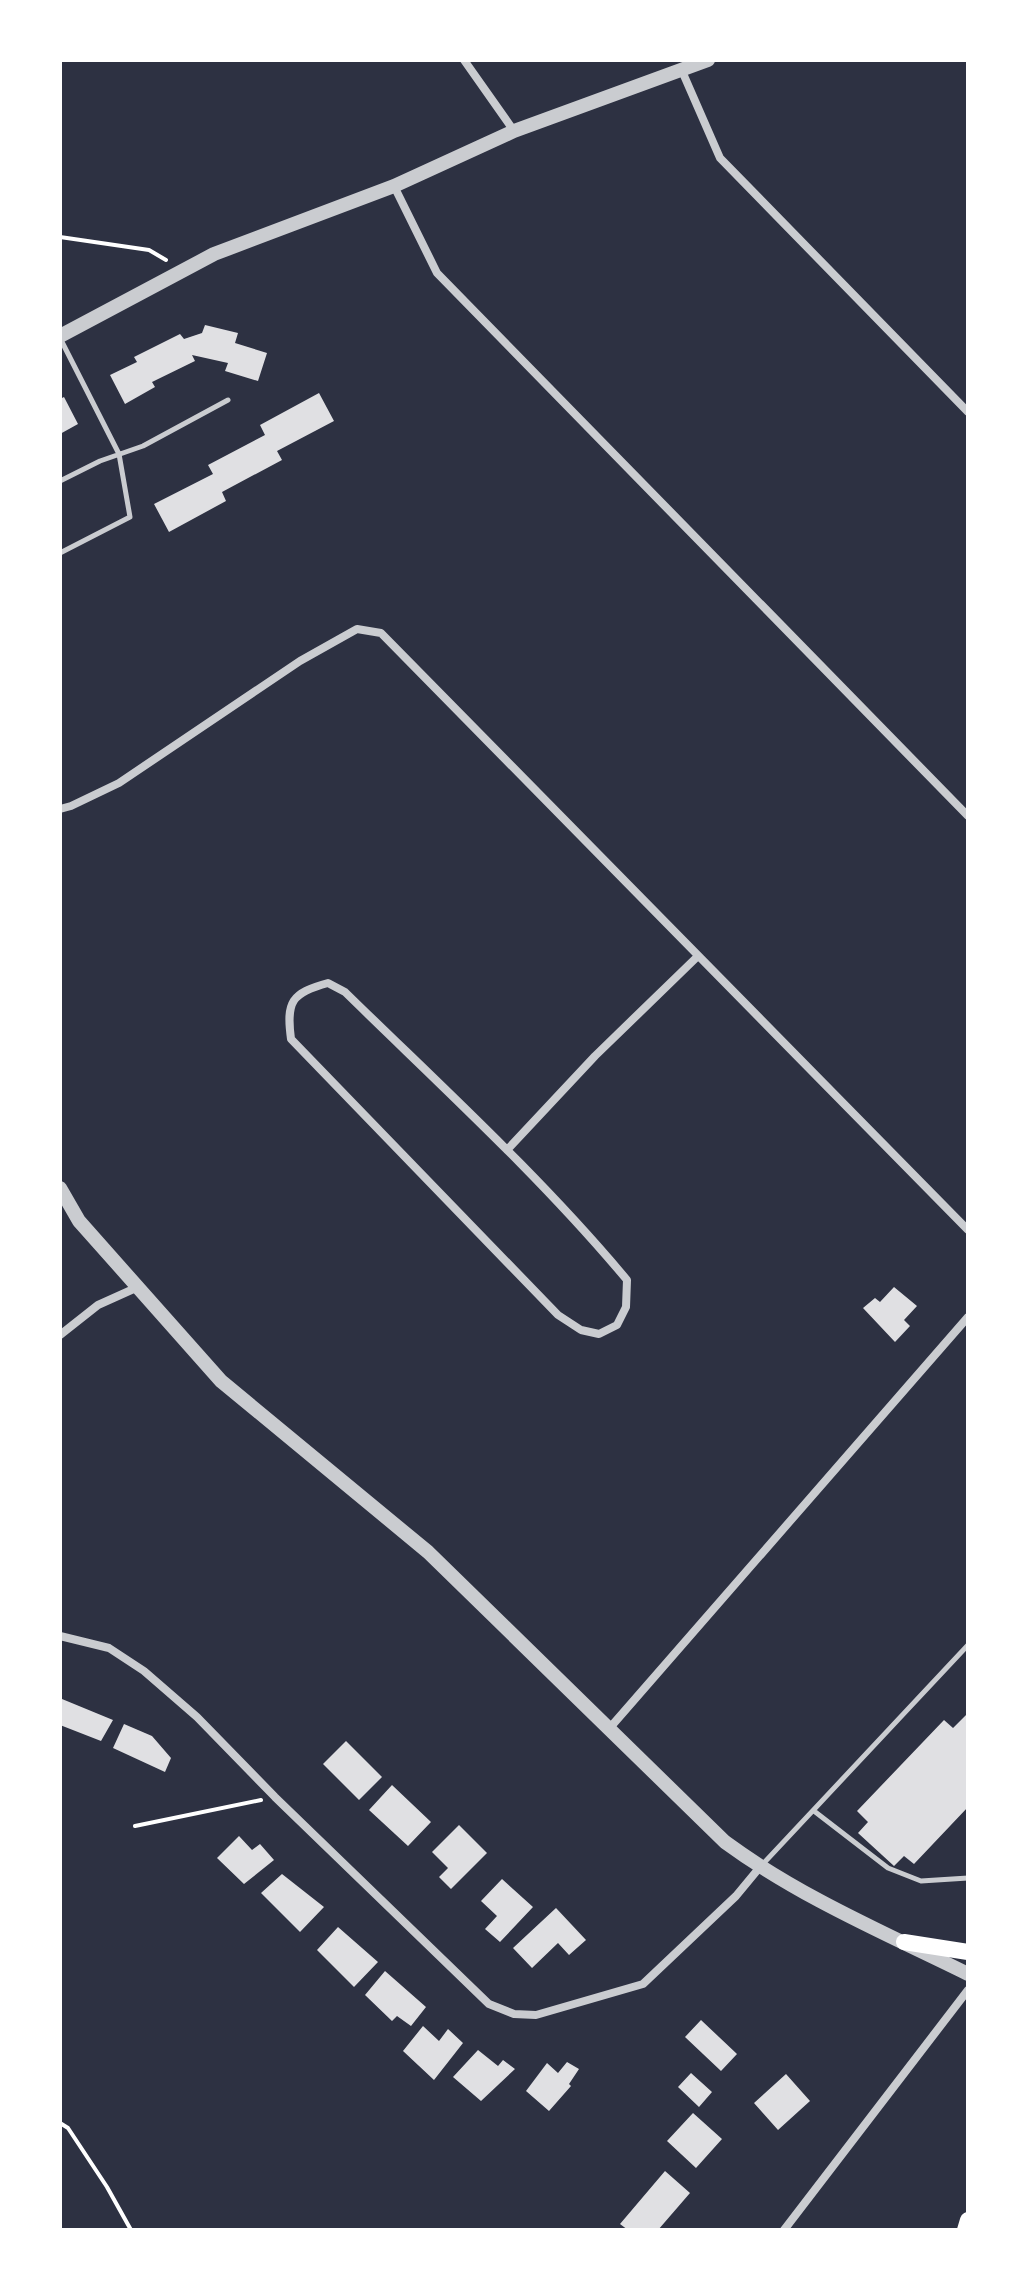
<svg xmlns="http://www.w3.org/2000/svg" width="1028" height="2290" font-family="'Noto Sans',sans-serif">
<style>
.building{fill:#e0e0e3}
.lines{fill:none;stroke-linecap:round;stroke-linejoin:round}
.path{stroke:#fff;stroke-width:4}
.service{stroke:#caccd0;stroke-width:5}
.minor{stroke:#caccd0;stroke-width:8}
.tertiary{stroke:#caccd0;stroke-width:14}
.primary{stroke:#fff;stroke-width:16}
</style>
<rect width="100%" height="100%" fill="#2d3142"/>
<path class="building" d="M 205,325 L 238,333 L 235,343 L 267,353 L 258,381 L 225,371 L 228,363 L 192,355 L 195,361 L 152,382 L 155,387 L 125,404 L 110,375 L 137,362 L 134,357 L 180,334 L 184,339 L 202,333 Z
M 319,393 L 334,421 L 277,451 L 282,460 L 222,492 L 226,501 L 169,532 L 154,504 L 213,474 L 208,465 L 265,435 L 260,425 Z
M 64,397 L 78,424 L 60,434 L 60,399 Z
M 894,1287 L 917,1306 L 904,1320 L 910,1326 L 895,1342 L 863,1308 L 875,1298 L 880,1302 Z
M 62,1699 L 113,1720 L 101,1741 L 60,1725 Z
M 968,1713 L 968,1807 L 914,1864 L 904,1856 L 894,1866 L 858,1833 L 868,1822 L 857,1811 L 944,1720 L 953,1728 Z
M 124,1724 L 152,1736 L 171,1758 L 165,1772 L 113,1748 Z
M 346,1741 L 382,1777 L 359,1800 L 323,1764 Z
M 392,1785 L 431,1822 L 408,1846 L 369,1810 Z
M 459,1825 L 487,1853 L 451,1889 L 439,1877 L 448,1868 L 432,1852 Z
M 239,1836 L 252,1850 L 260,1844 L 274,1860 L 244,1884 L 217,1858 Z
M 282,1874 L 324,1907 L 300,1932 L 261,1893 Z
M 502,1879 L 533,1907 L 500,1942 L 485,1929 L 497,1916 L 481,1901 Z
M 556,1908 L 586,1940 L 569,1955 L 558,1943 L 532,1968 L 513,1948 Z
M 338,1927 L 378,1962 L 354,1987 L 317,1950 Z
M 385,1971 L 426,2007 L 411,2026 L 397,2016 L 392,2021 L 365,1995 Z
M 701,2020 L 737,2054 L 721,2071 L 685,2037 Z
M 423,2026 L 439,2041 L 448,2029 L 463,2043 L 434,2080 L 403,2051 Z
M 478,2050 L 498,2066 L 503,2060 L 515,2069 L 481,2101 L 453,2077 Z
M 567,2062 L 579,2069 L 569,2084 L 571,2086 L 549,2111 L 526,2091 L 547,2063 L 558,2073 Z
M 691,2073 L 712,2092 L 699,2107 L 678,2087 Z
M 786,2074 L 810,2101 L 778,2130 L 754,2103 Z
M 693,2113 L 722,2139 L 696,2168 L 667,2141 Z
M 665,2171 L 690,2193 L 658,2230 L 628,2230 L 620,2224 Z"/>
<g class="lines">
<path class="path" d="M 60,237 L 149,250 L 166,260
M 135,1826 L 261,1800
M 60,2123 L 68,2128 L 107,2187 L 131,2230"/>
<path class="service" d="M 60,481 L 100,461 L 143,446 L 228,400
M 60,553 L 130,517 L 119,454 L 60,338
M 814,1811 L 888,1868 L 921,1881 L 968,1878
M 761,1866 L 968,1645"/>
<path class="minor" d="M 464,60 L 514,131
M 682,71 L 720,158 L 968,412
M 394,186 L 437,273 L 968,816
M 60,809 L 71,806 L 119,783 L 300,661 L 357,629 L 381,633 L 968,1230
M 328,983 L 345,992 C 441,1086 541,1177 627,1280 L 626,1307 L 617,1325 L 599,1334 L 581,1330 L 558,1315 L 291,1039 C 286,1002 291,993 328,983 Z
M 507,1150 L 595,1056 L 698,956
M 60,1335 L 98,1305 L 138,1287
M 60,1636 L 109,1648 L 144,1671 L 197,1717 L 275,1797 L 489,2004 L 514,2014 L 536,2015 L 643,1984 L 736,1896 L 760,1867
M 608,1730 L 968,1317
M 784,2230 L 968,1990"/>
<path class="tertiary" d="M 60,336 L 214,254 L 394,186 L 514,131 L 708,60
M 60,1188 L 79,1221 L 221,1381 L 428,1552 L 725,1842 C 800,1897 885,1933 968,1974"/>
<path class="primary" d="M 904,1942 L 968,1952
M 965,2230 L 968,2220"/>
</g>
<rect width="1028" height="2290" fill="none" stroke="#ffffff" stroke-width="124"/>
</svg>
